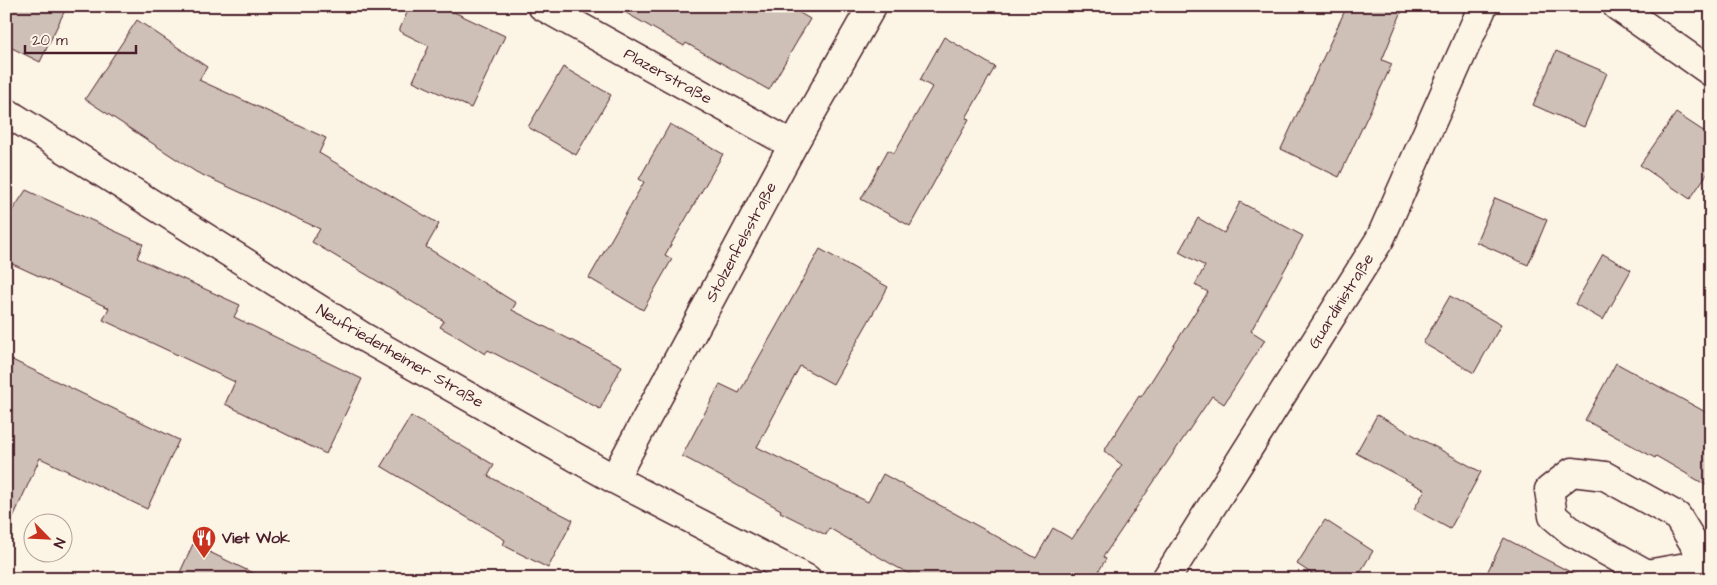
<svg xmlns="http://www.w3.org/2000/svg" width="1717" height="585" font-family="'Architects Daughter',sans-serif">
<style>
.building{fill:#cfc0b7;stroke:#4a1f2b}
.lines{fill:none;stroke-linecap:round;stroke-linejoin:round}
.minor-casing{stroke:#4a1f2b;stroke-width:31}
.minor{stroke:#fcf5e5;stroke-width:28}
.labels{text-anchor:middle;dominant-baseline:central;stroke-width:4;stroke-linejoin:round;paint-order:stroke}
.street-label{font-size:16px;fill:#4a1f2b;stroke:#fcf5e5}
.poi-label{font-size:16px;font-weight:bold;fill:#4a1f2b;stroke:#fcf5e5;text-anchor:start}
</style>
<rect width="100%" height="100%" fill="#fcf5e5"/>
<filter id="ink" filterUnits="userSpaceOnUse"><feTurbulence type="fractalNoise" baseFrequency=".02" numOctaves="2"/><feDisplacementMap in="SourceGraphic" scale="10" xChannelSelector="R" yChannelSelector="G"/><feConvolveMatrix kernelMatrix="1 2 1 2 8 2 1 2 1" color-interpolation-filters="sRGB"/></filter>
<g filter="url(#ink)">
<path class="building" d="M 6,6 L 67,6 L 40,62 L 6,45 Z
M 410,6 L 441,6 L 505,36 L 471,108 L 413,81 L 429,46 L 399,31 Z
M 614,6 L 788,6 L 810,19 L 769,90 L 686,43 L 684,46 Z
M 1347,6 L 1404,6 L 1382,60 L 1392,64 L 1339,177 L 1281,149 Z
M 137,20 L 207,67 L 199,80 L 326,138 L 319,153 L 439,224 L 426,247 L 516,303 L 512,310 L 622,366 L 600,409 L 488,350 L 485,354 L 461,339 L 440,327 L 444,321 L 312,242 L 320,229 L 196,172 L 85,99 Z
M 944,37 L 995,67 L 966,118 L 969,119 L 910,226 L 861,199 L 888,150 L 894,153 L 932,87 L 920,80 Z
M 1556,51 L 1607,73 L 1584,127 L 1533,105 Z
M 563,67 L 611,95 L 576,155 L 528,127 Z
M 1676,113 L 1711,136 L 1711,168 L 1690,199 L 1640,165 Z
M 670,124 L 723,154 L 665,255 L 672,259 L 643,310 L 589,278 L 644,182 L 639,179 Z
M 26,190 L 143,244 L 137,258 L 240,305 L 234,317 L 362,379 L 326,454 L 225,404 L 235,382 L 103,320 L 109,308 L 6,261 L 6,220 Z
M 1495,198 L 1547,220 L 1528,265 L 1476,242 Z
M 1240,202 L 1303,236 L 1251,331 L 1265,340 L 1224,404 L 1212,396 L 1103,557 L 1106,559 L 1094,579 L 919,579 L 893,565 L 829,528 L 826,535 L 780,512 L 781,510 L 733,483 L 682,456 L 720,384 L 739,393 L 820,249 L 888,287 L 833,384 L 800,366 L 757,447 L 868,502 L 883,474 L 1036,558 L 1053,528 L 1072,539 L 1122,465 L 1104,451 L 1139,396 L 1141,397 L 1208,292 L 1195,285 L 1205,266 L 1179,252 L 1198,218 L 1224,233 Z
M 1603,254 L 1631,270 L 1603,320 L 1575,304 Z
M 1450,296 L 1501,325 L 1474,373 L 1423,343 Z
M 6,357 L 179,440 L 147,509 L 40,458 L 6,533 Z
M 1616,363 L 1711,415 L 1711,488 L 1656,456 L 1655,458 L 1585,420 Z
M 1377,415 L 1481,472 L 1450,529 L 1414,509 L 1425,490 L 1356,453 Z
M 411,416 L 494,465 L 488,476 L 573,520 L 548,568 L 503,545 L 505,540 L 381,466 Z
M 1325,520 L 1373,551 L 1356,579 L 1320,579 L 1297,564 Z
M 1504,538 L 1584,579 L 1484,579 Z
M 193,544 L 265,579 L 177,579 Z"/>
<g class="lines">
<defs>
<path id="minor" d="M 542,6 L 793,145
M 1617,6 L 1711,72
M 6,112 L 365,338 L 614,479 L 807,579
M 614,479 L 793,145 L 872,6
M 1703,564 L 1647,574 L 1572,532 L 1553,516 L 1549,490 L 1572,472 L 1605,476 L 1677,516 L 1693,542 L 1703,564 L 1711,568
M 1166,579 L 1380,239 L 1483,6"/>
</defs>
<use href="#minor" class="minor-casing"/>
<use href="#minor" class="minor"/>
</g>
</g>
<defs>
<symbol id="restaurant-pin" viewBox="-11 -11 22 30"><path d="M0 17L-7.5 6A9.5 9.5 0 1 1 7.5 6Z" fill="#c8321e" stroke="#fcf5e5"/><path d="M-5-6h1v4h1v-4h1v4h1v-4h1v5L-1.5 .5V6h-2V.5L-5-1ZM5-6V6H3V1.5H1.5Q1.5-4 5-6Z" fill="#fff"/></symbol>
</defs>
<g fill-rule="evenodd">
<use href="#restaurant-pin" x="190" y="524" width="28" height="38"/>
</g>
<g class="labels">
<g class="street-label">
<text transform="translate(668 76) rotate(29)">Plazerstraße</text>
<text transform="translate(741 242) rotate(-62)">Stolzenfelsstraße</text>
<text transform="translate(1341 301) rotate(-58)">Guardinistraße</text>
<text transform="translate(400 356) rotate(30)">Neufriedenheimer Straße</text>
</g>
<g class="poi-label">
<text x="222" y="538">Viet Wok</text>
</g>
</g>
<rect width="1717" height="585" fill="none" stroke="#fcf5e5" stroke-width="25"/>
<rect x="12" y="12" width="1692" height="560" fill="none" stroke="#4a1f2b" stroke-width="2" filter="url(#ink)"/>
<g transform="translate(48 538) rotate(114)"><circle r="24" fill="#fcf5e5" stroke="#b59f9b"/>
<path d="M0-4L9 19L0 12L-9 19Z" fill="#c8321e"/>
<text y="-8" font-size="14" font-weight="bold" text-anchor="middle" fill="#4a1f2b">N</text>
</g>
<path d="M25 45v8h111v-8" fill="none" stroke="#4a1f2b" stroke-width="2.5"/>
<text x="32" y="45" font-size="15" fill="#4a1f2b" stroke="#fcf5e5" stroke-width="4" paint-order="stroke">20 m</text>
</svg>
